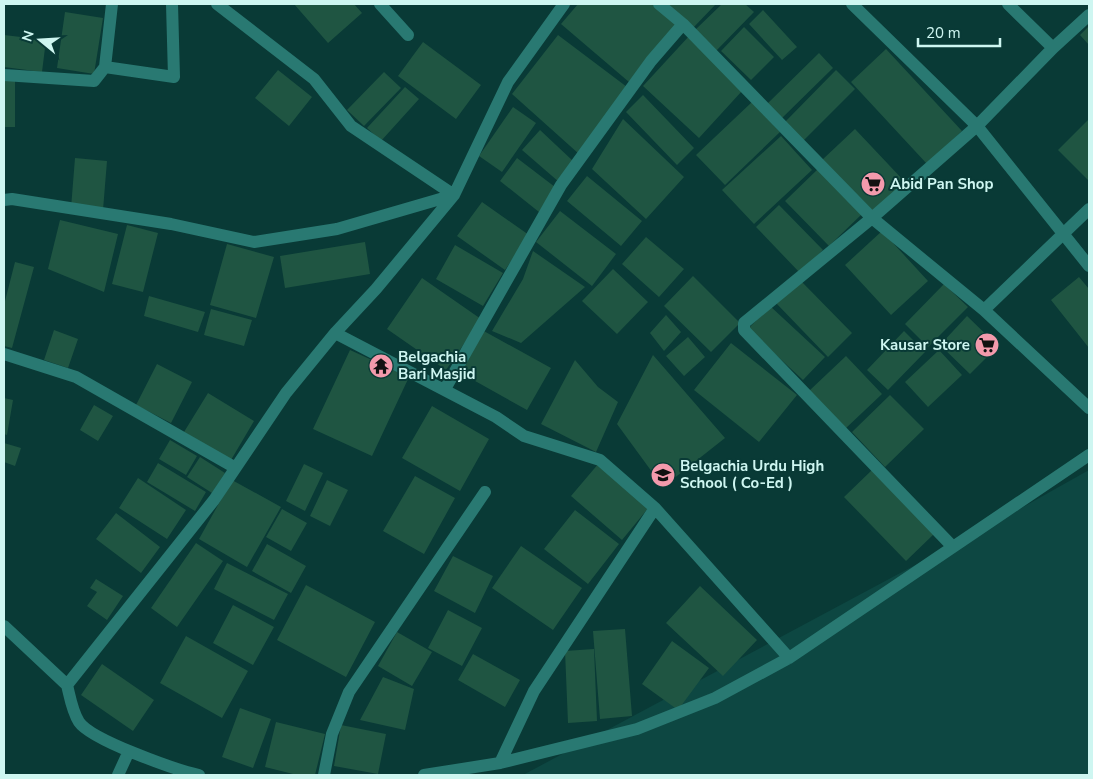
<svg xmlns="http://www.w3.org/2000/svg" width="1093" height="779" font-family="'Nunito Sans',sans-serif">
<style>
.built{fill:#0d4742}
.building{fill:#1f5542}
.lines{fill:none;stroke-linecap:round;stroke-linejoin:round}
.minor{stroke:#297972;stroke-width:12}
.labels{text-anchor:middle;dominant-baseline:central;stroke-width:4;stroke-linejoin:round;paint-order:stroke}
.poi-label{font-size:15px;font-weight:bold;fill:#cef6f1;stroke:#093a36;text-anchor:start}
</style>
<rect width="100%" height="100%" fill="#093a36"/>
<path class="built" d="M 1089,470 L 1089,775 L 523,775 L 1016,511 Z"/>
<path class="building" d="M 294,4 L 354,4 L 362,13 L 328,43 Z
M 578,4 L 654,4 L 677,23 L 629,82 L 561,24 Z
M 667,4 L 716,4 L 693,28 Z
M 722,4 L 745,4 L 754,12 L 716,51 L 695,30 Z
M 763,10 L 797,47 L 782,60 L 749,24 Z
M 65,12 L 103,18 L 94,74 L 57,68 Z
M 1089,26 L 1089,45 L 1080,35 Z
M 744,27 L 774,57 L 751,80 L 721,51 Z
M 4,35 L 46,40 L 42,72 L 4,67 Z
M 558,35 L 627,87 L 579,154 L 512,94 Z
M 690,35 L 742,91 L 699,138 L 643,86 Z
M 423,42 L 481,85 L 456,119 L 398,76 Z
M 886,49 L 962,131 L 927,164 L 851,82 Z
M 819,53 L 833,68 L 781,119 L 766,105 Z
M 278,70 L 312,97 L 289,126 L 255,98 Z
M 836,70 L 855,89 L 802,142 L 784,123 Z
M 384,72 L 401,88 L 364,126 L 347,110 Z
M 4,77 L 15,77 L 15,127 L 4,127 Z
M 405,87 L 419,99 L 381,141 L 367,128 Z
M 643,95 L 694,148 L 677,165 L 626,112 Z
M 752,102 L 780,132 L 725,185 L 696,155 Z
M 513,107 L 536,123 L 502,172 L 479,156 Z
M 623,119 L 684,177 L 646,219 L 592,169 Z
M 1089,119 L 1089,181 L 1058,150 Z
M 855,129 L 905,182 L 872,213 L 822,160 Z
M 540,130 L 573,161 L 559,182 L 522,150 Z
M 781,136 L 812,170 L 754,224 L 722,190 Z
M 75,158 L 107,161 L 103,210 L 71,208 Z
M 517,158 L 555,187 L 539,212 L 500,181 Z
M 819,168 L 863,213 L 829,246 L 785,201 Z
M 587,176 L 642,221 L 621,246 L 567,201 Z
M 482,202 L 529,235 L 505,270 L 457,236 Z
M 779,205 L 823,250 L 800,273 L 756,227 Z
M 560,211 L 616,254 L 592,286 L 536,242 Z
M 60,220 L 118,234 L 104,292 L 48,269 Z
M 127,225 L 158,233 L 143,292 L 112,284 Z
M 882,231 L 928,281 L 891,315 L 845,265 Z
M 646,237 L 684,269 L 659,297 L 622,264 Z
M 365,242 L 370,274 L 285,288 L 280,256 Z
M 227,244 L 274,257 L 256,318 L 210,305 Z
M 455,245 L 503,273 L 483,306 L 436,279 Z
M 533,251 L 585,287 L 521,343 L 492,331 L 523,279 Z
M 15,262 L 34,267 L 12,348 L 4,346 L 4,305 Z
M 613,269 L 648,302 L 617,334 L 582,301 Z
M 693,276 L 740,323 L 711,352 L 664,306 Z
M 1079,277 L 1089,289 L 1089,348 L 1051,300 Z
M 422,278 L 481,319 L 446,370 L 387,329 Z
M 802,282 L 852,333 L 828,357 L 776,303 Z
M 944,284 L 968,307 L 928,347 L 905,324 Z
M 149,296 L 205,312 L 198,332 L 144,316 Z
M 770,306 L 825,357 L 803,380 L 748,329 Z
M 211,309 L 252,320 L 244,346 L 204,335 Z
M 666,315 L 681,332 L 664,351 L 650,333 Z
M 967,316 L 998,346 L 970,374 L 940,345 Z
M 54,330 L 78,339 L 68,368 L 44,360 Z
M 482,330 L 551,368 L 527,410 L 459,372 Z
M 904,331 L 925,352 L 888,390 L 867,370 Z
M 688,337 L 705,357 L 684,376 L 666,356 Z
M 731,343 L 797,395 L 759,442 L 694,390 Z
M 350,350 L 409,377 L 372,456 L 313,429 Z
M 939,350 L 962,375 L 928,407 L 905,382 Z
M 653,355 L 725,438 L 663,487 L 617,424 Z
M 846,356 L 882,394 L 845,429 L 809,391 Z
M 575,360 L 598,387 L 618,402 L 596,452 L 541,424 Z
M 157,364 L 192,382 L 171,423 L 136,405 Z
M 208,393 L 254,421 L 231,460 L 184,432 Z
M 890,395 L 924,429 L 885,467 L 852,432 Z
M 4,398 L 13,400 L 7,435 L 4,434 Z
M 94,405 L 113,416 L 98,441 L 80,430 Z
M 432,406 L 489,439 L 460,491 L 402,458 Z
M 170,440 L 197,456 L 186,475 L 159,459 Z
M 4,443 L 21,448 L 15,466 L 4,462 Z
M 200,457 L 225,473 L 212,493 L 187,477 Z
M 158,463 L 206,492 L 195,511 L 147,482 Z
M 599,463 L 650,506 L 622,540 L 571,496 Z
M 304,464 L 323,473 L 305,511 L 286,501 Z
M 872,470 L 934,534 L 906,561 L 844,497 Z
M 415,476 L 455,498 L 424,554 L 383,531 Z
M 138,478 L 186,510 L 167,539 L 119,508 Z
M 232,480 L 281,507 L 247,567 L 199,539 Z
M 327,480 L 348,490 L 330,526 L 310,516 Z
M 282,509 L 307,523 L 291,551 L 266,537 Z
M 575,510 L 619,544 L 588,584 L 544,549 Z
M 116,513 L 160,547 L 141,573 L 96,539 Z
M 196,543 L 223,561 L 177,627 L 151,608 Z
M 267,544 L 306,566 L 291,593 L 252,571 Z
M 521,546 L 582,588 L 553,630 L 492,588 Z
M 453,556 L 493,576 L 475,613 L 434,591 Z
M 227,563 L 288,594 L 274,620 L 214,589 Z
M 96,579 L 123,596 L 107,620 L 87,606 L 97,592 L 90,588 Z
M 306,585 L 375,622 L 346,677 L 277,640 Z
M 700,586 L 757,640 L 723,676 L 666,623 Z
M 233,605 L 274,627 L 253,665 L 213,643 Z
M 448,610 L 482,628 L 462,666 L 428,648 Z
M 625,629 L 632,716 L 600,719 L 593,631 Z
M 397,632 L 432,652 L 412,686 L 378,666 Z
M 186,636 L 248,671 L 222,718 L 160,683 Z
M 672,641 L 709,668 L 678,710 L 642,684 Z
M 594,649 L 597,721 L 568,723 L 565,651 Z
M 473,654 L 520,680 L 505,707 L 458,680 Z
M 102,664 L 154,700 L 133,731 L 81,695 Z
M 383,677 L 414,689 L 405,730 L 360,720 Z
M 240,708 L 271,719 L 253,768 L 222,757 Z
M 276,722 L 325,734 L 315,775 L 297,775 L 265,767 Z
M 341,725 L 386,734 L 378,774 L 334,766 Z"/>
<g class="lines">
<path class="minor" d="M 112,4 L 105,67 L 174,77 L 172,4
M 380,4 L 408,35
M 659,4 L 683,24 L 872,218 L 744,323 L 744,330 L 952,546
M 852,4 L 977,126 L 1089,266
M 1008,4 L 1053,48 L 977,126 L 872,218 L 984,310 L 1089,408
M 1053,48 L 1089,15
M 4,75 L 94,81 L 105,67
M 4,200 L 12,199 L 171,224 L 254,242 L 337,229 L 454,195 L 351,126 L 314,79 L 217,4
M 984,310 L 1089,209
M 335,333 L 496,417 L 524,436 L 600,460 L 655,508 L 789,658
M 4,354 L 76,377 L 234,467
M 445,389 L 561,185 L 651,61 L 683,24
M 4,626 L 67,685
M 500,763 L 534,691 L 655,508
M 118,775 L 129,751
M 199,775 C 176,770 91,740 79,722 C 72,711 70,697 67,685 L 214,500 L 286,393 L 335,333 L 376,289 L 454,195 L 508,82 L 564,4
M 324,775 L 332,734 L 349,692 L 485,492
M 424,775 L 500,763 L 637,729 L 715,698 L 789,658 L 1089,455"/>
</g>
<defs>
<symbol id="supermarket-disc" viewBox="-11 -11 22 22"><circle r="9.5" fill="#f39aac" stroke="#093a36"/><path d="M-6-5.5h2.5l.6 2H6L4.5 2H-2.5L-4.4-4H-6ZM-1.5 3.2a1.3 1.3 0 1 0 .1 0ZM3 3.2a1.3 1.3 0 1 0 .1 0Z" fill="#111"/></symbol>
<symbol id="temple-disc" viewBox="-11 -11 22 22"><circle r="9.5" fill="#f39aac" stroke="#093a36"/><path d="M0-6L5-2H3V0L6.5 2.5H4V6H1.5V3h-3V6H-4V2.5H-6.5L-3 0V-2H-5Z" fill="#111"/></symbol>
<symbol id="school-disc" viewBox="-11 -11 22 22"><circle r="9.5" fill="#f39aac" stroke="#093a36"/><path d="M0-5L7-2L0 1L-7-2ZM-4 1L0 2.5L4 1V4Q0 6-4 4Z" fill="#111"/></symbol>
</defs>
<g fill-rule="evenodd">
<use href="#supermarket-disc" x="859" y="170" width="28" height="28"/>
<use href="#supermarket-disc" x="973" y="331" width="28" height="28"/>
<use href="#temple-disc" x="367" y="352" width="28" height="28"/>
<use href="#school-disc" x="649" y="461" width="28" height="28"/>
</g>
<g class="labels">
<g class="poi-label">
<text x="890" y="184">Abid Pan Shop</text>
<text x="970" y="345" text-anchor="end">Kausar Store</text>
<text x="398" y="357">Belgachia<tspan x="398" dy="17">Bari Masjid</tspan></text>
<text x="680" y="466">Belgachia Urdu High<tspan x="680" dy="17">School ( Co-Ed )</tspan></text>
</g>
</g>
<rect width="1093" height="779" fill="none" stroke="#cef6f1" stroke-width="10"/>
<g transform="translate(40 40) rotate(288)" stroke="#093a36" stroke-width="4" paint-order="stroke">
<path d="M0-4L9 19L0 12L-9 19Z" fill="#cef6f1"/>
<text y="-8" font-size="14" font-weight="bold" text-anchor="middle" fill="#cef6f1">N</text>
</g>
<path d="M918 38v8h82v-8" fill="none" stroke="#cef6f1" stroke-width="2.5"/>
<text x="926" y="38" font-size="15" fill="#cef6f1" stroke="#093a36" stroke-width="4" paint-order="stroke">20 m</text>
</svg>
